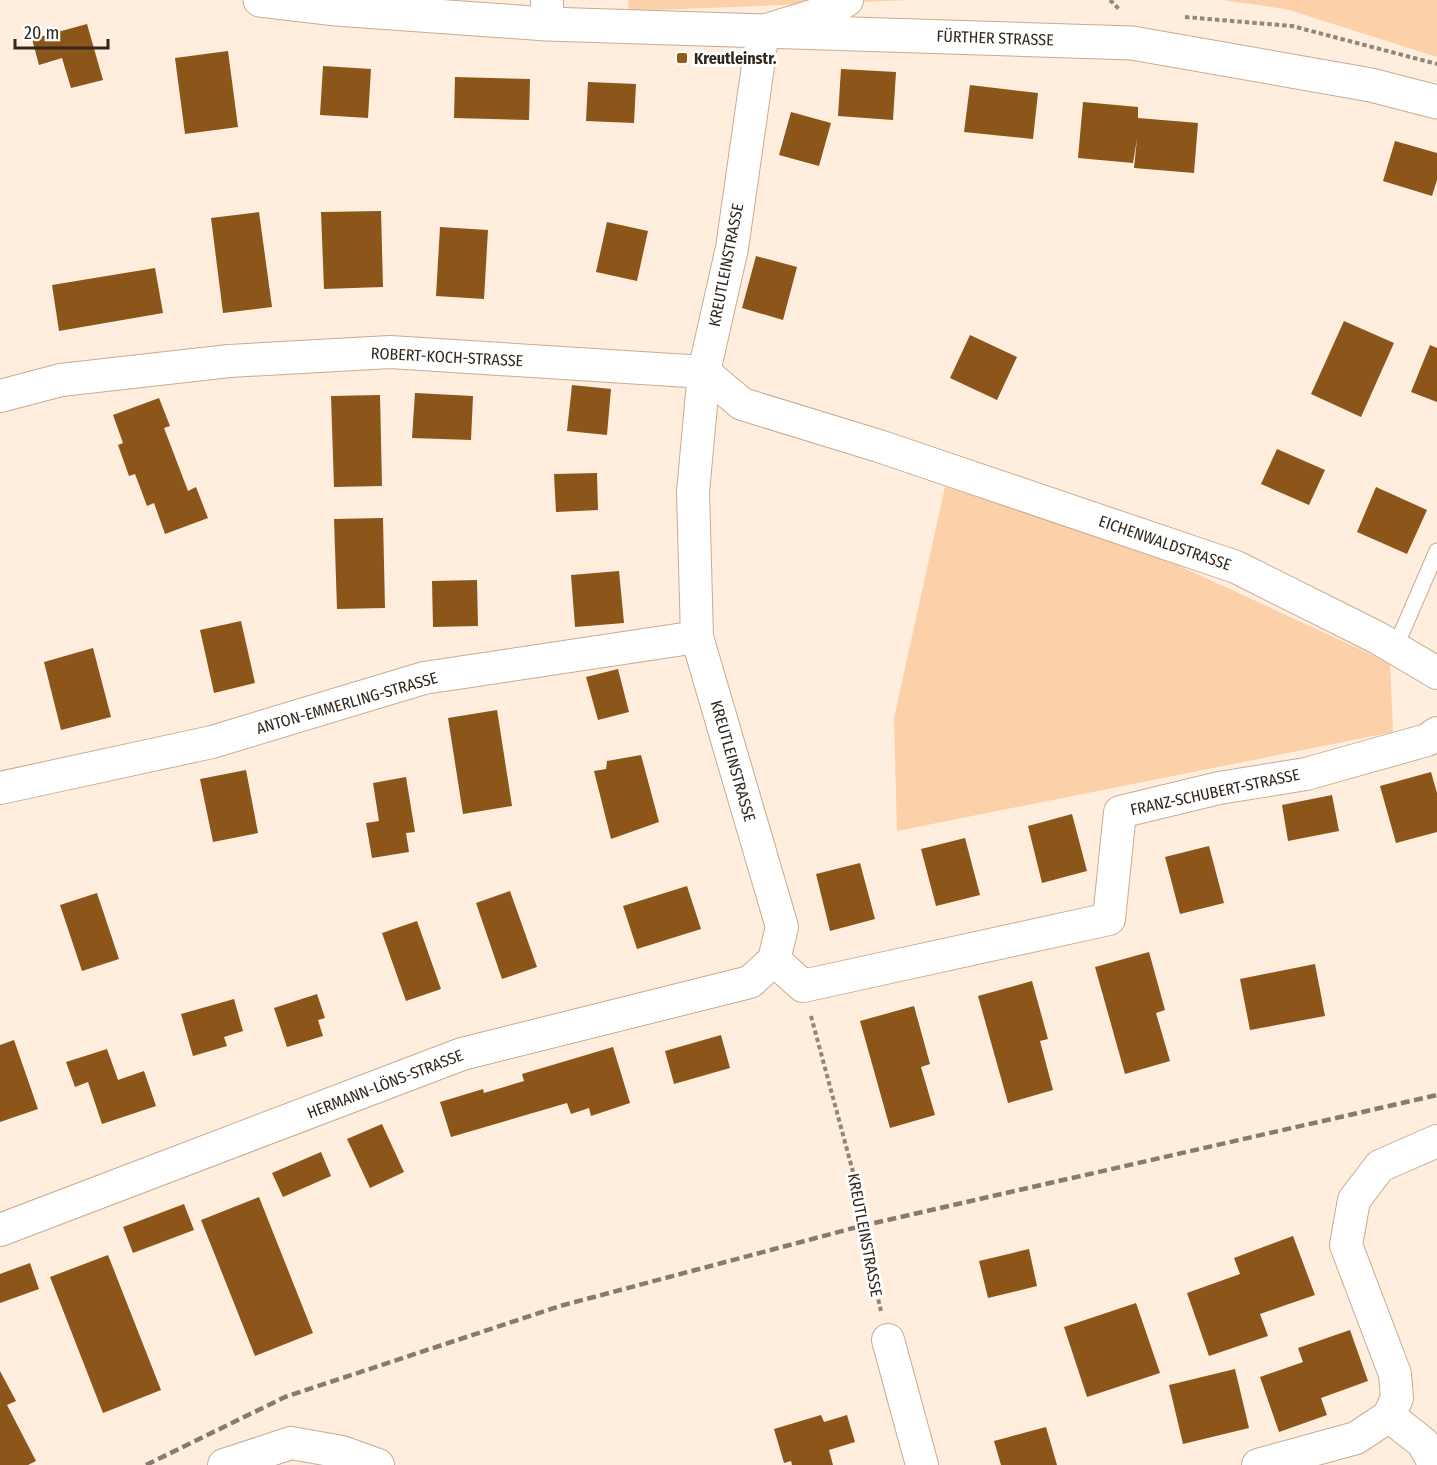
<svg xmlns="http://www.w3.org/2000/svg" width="1437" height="1465" font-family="'Fira Sans Condensed',sans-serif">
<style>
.green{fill:#fcd0a8}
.building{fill:#8c561a}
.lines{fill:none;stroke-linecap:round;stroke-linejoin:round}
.lane-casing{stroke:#c8ab92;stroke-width:17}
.street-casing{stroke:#c8ab92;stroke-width:34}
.secondary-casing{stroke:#c8ab92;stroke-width:35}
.path{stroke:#938578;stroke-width:4;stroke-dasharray:4.5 3;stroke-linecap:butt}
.lane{stroke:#fff;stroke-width:15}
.street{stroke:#fff;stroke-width:32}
.secondary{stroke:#fff;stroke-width:33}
.rail{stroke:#887a6e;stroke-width:4.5;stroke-dasharray:9 4.5;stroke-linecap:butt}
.poi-dot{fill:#955a19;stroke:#fff;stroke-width:2}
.labels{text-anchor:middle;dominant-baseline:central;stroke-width:6;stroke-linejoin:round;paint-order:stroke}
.street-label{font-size:16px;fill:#32271d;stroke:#fff}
.poi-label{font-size:16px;font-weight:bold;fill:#32271d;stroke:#fff;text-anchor:start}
</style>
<rect width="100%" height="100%" fill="#ffeddd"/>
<path class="green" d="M 628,0 L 910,0 L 629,11 Z
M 1222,0 L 1437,0 L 1437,57 L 1286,9 Z
M 945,487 L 1119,538 L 1390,663 L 1393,732 L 897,831 L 894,718 Z"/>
<path class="building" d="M 87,24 L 103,80 L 71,88 L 62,58 L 39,65 L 32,39 Z
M 228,51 L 238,127 L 185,134 L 175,58 Z
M 323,66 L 371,69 L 368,118 L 320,115 Z
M 841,69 L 896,72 L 893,120 L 838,116 Z
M 455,77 L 530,79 L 529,120 L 454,118 Z
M 588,82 L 636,84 L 634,123 L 586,121 Z
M 970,85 L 1038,93 L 1033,139 L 964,132 Z
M 1083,102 L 1138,107 L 1138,118 L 1198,123 L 1194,173 L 1134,168 L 1137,139 L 1133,163 L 1078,158 Z
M 791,112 L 831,123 L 819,166 L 779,155 Z
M 1395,141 L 1437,153 L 1437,180 L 1432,196 L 1383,181 Z
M 381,211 L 383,287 L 324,289 L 321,212 Z
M 259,212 L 272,307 L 223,313 L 211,218 Z
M 607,222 L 648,231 L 637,281 L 596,272 Z
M 440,227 L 488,230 L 484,299 L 436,296 Z
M 756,256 L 797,267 L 783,320 L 742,308 Z
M 155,268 L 163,313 L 59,331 L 52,285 Z
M 1344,321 L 1394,343 L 1361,417 L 1311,394 Z
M 970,335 L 1017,357 L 997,400 L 950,378 Z
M 1430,345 L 1437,348 L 1437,402 L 1411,392 Z
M 572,385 L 611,389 L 607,435 L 567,431 Z
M 415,393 L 473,396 L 471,440 L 412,438 Z
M 380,395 L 382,486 L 334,487 L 331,396 Z
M 159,398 L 170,426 L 164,428 L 188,491 L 196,487 L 208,518 L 165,534 L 154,503 L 147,506 L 135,474 L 129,476 L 118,445 L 123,443 L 113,415 Z
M 1277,449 L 1325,470 L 1309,505 L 1261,484 Z
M 597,473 L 598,510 L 556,512 L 554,474 Z
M 1376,487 L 1427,510 L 1407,554 L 1357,532 Z
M 383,518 L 385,608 L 337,609 L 334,519 Z
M 619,571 L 624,623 L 575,627 L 571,575 Z
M 477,580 L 478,626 L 433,627 L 432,581 Z
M 241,621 L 255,683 L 214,693 L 200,630 Z
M 93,648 L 111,717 L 61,730 L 44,662 Z
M 618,669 L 629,712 L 598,720 L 586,677 Z
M 497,710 L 512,806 L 463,814 L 448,718 Z
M 641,755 L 659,822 L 611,839 L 594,771 L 606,769 L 607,761 Z
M 246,770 L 258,833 L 213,842 L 200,779 Z
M 1431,772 L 1437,793 L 1437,832 L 1396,843 L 1380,786 Z
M 406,777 L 415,832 L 406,833 L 409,852 L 372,858 L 366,823 L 379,821 L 373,783 Z
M 1332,795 L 1339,831 L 1288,841 L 1282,805 Z
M 1072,814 L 1087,871 L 1042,883 L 1028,826 Z
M 965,838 L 980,895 L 936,906 L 921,849 Z
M 1209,846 L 1224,903 L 1180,914 L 1165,857 Z
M 860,863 L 875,919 L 830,931 L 816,874 Z
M 687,886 L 701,929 L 637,949 L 623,906 Z
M 510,891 L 537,967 L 502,979 L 476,903 Z
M 97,893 L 119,959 L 82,971 L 60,905 Z
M 417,921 L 441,989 L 406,1001 L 382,933 Z
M 1149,952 L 1165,1010 L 1156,1013 L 1170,1061 L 1125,1074 L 1095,967 Z
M 1315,964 L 1325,1016 L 1250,1030 L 1240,979 Z
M 1032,981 L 1048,1039 L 1040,1041 L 1053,1090 L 1008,1103 L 978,996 Z
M 317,994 L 325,1018 L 318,1020 L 323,1036 L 287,1047 L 274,1008 Z
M 234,999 L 243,1031 L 224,1037 L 227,1046 L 193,1056 L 181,1014 Z
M 914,1006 L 930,1064 L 921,1067 L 935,1115 L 890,1128 L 860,1021 Z
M 721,1035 L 730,1068 L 674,1084 L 665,1051 Z
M 14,1040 L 38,1109 L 0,1122 L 0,1045 Z
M 613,1047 L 630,1103 L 591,1116 L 589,1108 L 571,1114 L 567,1103 L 451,1137 L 440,1102 L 483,1089 L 484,1093 L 524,1081 L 522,1074 Z
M 107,1049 L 118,1080 L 144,1071 L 156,1106 L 102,1124 L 88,1082 L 75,1087 L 66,1062 Z
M 382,1124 L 404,1172 L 370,1188 L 347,1139 Z
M 321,1152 L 331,1176 L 283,1197 L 272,1173 Z
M 259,1197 L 313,1333 L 255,1356 L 201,1220 Z
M 184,1204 L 194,1230 L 133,1253 L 123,1227 Z
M 1293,1236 L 1315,1295 L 1260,1314 L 1268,1336 L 1209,1356 L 1187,1293 L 1240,1274 L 1234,1258 Z
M 1029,1249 L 1037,1286 L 988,1298 L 979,1261 Z
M 108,1255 L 161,1390 L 103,1413 L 50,1277 Z
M 30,1263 L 39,1289 L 0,1303 L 0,1274 Z
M 1136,1303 L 1160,1373 L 1087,1397 L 1064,1327 Z
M 1350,1330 L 1368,1381 L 1321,1398 L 1327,1415 L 1279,1432 L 1260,1377 L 1303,1362 L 1298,1348 Z
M 1235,1369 L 1249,1428 L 1183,1444 L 1169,1385 Z
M 0,1371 L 16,1401 L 7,1405 L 36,1461 L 28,1465 L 0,1465 Z
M 821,1415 L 824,1422 L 847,1415 L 855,1442 L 829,1450 L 833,1465 L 792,1465 L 791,1461 L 784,1463 L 774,1429 Z
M 1046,1427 L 1057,1465 L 1001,1465 L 994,1441 Z"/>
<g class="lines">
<defs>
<path id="lane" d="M 1395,648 L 1437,551"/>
<path id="street" d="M 847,0 L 832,10 L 763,31 L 732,248 L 704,372 L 693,492 L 697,637 L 782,927 L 774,960 L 803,986 L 1109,919 L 1120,812 L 1219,788 L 1306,774 L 1427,740 L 1437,733
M 547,24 L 547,0
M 0,396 L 61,380 L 229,361 L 390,352 L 704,372 L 742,404 L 879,446 L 1236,567 L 1378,638 L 1437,673
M 0,788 L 212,742 L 424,678 L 697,637
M 0,1230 L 462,1054 L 750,982 L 774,960
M 888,1340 L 922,1465
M 1389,1416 L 1423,1443 L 1435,1465
M 224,1465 L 291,1443 L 342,1452 L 378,1465
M 1258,1465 L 1356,1438 L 1389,1416 L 1397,1398 L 1395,1374 L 1346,1245 L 1354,1200 L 1380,1166 L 1437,1141"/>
<path id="secondary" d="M 260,0 L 336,9 L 547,24 L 1132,43 L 1371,85 L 1437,102"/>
</defs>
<use href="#lane" class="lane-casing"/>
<use href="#street" class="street-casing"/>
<use href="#secondary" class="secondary-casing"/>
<path class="path" d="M 1110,0 L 1120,10
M 1185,17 L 1292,26 L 1437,64
M 811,1016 L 863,1209 L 861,1226 L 881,1311"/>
<use href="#lane" class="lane"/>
<use href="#street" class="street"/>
<use href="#secondary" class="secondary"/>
<path class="rail" d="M 146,1465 L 285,1397 L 560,1306 L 861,1226 L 1437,1095"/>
</g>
<rect class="poi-dot" x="676" y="52" width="12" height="12" rx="3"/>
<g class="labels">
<g class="street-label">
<text transform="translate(995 38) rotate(2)">FÜRTHER STRASSE</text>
<text transform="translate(726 265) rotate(-79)">KREUTLEINSTRASSE</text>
<text transform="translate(447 357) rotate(3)">ROBERT-KOCH-STRASSE</text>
<text transform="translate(1165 543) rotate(19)">EICHENWALDSTRASSE</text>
<text transform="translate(347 703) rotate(-16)">ANTON-EMMERLING-STRASSE</text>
<text transform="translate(733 761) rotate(74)">KREUTLEINSTRASSE</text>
<text transform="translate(1215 792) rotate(-12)">FRANZ-SCHUBERT-STRASSE</text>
<text transform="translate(385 1084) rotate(-21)">HERMANN-LÖNS-STRASSE</text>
<text transform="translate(865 1235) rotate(79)">KREUTLEINSTRASSE</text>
</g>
<g class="poi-label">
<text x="694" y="58">Kreutleinstr.</text>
</g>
</g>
<path d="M15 39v9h93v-9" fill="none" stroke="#32271d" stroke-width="3"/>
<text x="24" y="39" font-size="18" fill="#32271d" stroke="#ffffff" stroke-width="4.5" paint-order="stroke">20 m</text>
</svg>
